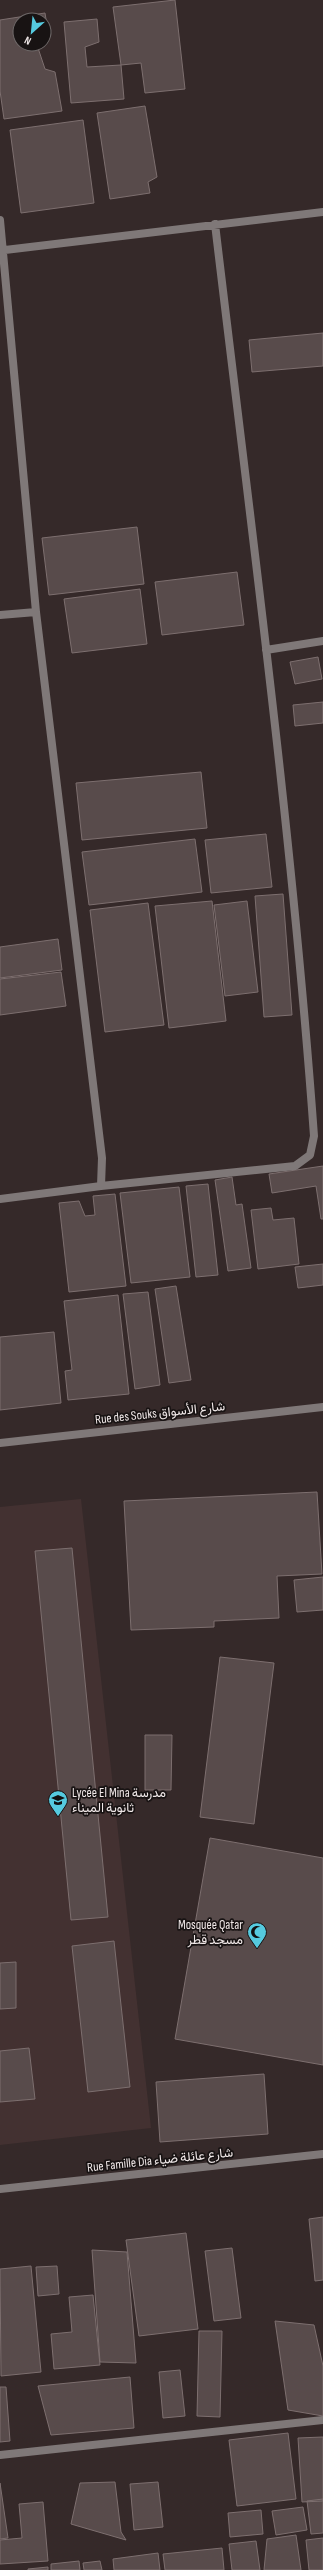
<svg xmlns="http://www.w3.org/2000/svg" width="323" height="2570" font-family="'Sofia Sans Condensed',Vazirmatn,sans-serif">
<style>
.built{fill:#433131}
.building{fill:#584b4b;stroke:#7d6f6f}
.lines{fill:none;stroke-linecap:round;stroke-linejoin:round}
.minor{stroke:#7f7878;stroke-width:8}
.labels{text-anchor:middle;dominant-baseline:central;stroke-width:3.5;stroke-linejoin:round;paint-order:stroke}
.street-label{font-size:13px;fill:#f0e8e8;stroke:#181313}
.poi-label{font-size:13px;fill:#f0e8e8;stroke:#181313;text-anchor:start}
</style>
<rect width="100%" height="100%" fill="#352929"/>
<path class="built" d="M 81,1499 L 151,2128 L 0,2145 L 0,1507 Z"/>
<path class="building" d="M 175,0 L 185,89 L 145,93 L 141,63 L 121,65 L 113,7 Z
M 45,13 L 49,38 L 44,41 L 44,20 L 20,20 L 20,44 L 39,44 L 37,45 L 45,69 L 55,72 L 62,111 L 4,119 L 0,91 L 0,20 Z
M 97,19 L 99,42 L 85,47 L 87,67 L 121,65 L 124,99 L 71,103 L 64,22 Z
M 145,106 L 157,177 L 148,182 L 150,193 L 110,199 L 97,113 Z
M 83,120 L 94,203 L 21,213 L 10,130 Z
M 323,333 L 323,366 L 252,372 L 249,340 Z
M 137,527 L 144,584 L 49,595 L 42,538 Z
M 237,572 L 244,625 L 162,635 L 155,582 Z
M 140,589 L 147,644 L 72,653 L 64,599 Z
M 318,657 L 322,679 L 295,684 L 290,662 Z
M 323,702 L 323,723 L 295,726 L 293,705 Z
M 201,772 L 207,828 L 82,840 L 76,783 Z
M 266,834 L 272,887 L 211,893 L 205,840 Z
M 195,839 L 202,892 L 89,905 L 82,852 Z
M 283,894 L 292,1015 L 264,1017 L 255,896 Z
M 212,901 L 226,1021 L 169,1028 L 155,906 Z
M 247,901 L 258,992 L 225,996 L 214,905 Z
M 148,903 L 164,1025 L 105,1032 L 90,910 Z
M 58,939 L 62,970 L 0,978 L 0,947 Z
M 61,972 L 66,1006 L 0,1015 L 0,979 Z
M 323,1166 L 323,1219 L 321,1219 L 316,1186 L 272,1193 L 269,1174 Z
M 232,1177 L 236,1205 L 242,1204 L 251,1268 L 228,1271 L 215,1180 Z
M 208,1184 L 218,1275 L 196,1277 L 186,1186 Z
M 179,1187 L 190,1277 L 131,1283 L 120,1193 Z
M 115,1194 L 126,1286 L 69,1292 L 59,1203 L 79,1201 L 85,1216 L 95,1215 L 93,1196 Z
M 271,1208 L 273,1220 L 294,1218 L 299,1264 L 258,1269 L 251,1210 Z
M 323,1264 L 323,1285 L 298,1288 L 295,1267 Z
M 176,1286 L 191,1380 L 169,1383 L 155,1289 Z
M 148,1292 L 160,1385 L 135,1389 L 123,1294 Z
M 118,1295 L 129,1394 L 68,1400 L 65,1371 L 72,1370 L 64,1301 Z
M 54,1332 L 61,1403 L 0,1410 L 0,1337 Z
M 317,1492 L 322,1574 L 277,1576 L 279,1618 L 214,1621 L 214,1627 L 131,1630 L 124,1501 Z
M 72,1548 L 108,1917 L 71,1920 L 35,1551 Z
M 323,1577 L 323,1610 L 297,1612 L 294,1580 Z
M 220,1657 L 274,1663 L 254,1824 L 200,1817 Z
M 145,1735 L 172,1735 L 171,1790 L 145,1790 Z
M 210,1838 L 323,1858 L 323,2065 L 175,2039 Z
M 114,1941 L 130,2087 L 88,2092 L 72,1946 Z
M 16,1962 L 16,2008 L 0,2009 L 0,1963 Z
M 29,2048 L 35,2099 L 0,2102 L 0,2051 Z
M 264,2074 L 268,2134 L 160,2142 L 156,2082 Z
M 323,2217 L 323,2280 L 315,2281 L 309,2219 Z
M 186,2233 L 198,2329 L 139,2336 L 126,2240 Z
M 232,2248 L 241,2318 L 214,2321 L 205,2251 Z
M 92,2250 L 127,2252 L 136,2363 L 100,2362 Z
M 31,2266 L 41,2372 L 1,2376 L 0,2269 Z
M 57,2266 L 59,2294 L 38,2296 L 36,2267 Z
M 93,2295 L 100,2365 L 54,2369 L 51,2334 L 72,2332 L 69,2297 Z
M 275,2321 L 314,2325 L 323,2366 L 323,2416 L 288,2410 Z
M 199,2331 L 222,2331 L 220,2417 L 197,2416 Z
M 180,2370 L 185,2416 L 163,2418 L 159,2372 Z
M 130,2377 L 134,2428 L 51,2435 L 38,2386 Z
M 0,2387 L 6,2387 L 10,2441 L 0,2442 Z
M 288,2433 L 296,2499 L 237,2506 L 229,2440 Z
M 323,2437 L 323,2501 L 302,2502 L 298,2438 Z
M 115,2482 L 121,2532 L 126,2540 L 71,2524 L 80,2483 Z
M 158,2482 L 163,2527 L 134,2530 L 130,2484 Z
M 0,2483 L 8,2538 L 0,2539 Z
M 323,2499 L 323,2533 L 311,2534 L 307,2501 Z
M 43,2502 L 48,2561 L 0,2564 L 0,2540 L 22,2538 L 19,2504 Z
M 303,2507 L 307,2530 L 276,2535 L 272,2511 Z
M 261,2510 L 263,2534 L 230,2537 L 228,2513 Z
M 296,2535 L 301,2570 L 264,2570 L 267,2539 Z
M 323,2538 L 323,2570 L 309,2570 L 306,2540 Z
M 256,2541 L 260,2570 L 232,2570 L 229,2544 Z
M 222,2548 L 224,2570 L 165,2570 L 163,2554 Z
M 158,2553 L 160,2570 L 114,2570 L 113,2559 Z
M 79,2561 L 80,2570 L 51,2570 L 51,2564 Z
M 100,2561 L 102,2570 L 84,2570 L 83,2563 Z
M 48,2567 L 48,2570 L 28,2570 L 28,2569 Z"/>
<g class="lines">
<path class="minor" d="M 0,220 L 36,612 L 102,1158 L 101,1186 L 0,1199
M 5,250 L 323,212
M 0,615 L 36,612
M 266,650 L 323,641
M 101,1186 L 295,1166 L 310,1155 L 314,1136 C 292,831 251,527 215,224
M 0,1443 L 323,1407
M 0,2189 L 323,2154
M 0,2455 L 323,2420"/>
</g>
<defs>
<symbol id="school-pin" viewBox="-11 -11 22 30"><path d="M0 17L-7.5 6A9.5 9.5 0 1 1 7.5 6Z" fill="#55cadf" stroke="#181313"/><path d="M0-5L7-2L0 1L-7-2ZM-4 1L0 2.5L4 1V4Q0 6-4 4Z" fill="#111"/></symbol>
<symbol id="mosque-pin" viewBox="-11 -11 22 30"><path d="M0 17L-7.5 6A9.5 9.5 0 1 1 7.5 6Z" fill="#55cadf" stroke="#181313"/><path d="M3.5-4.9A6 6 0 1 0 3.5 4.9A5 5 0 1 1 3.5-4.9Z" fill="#111"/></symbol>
</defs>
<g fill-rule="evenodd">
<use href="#school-pin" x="47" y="1789" width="22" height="30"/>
<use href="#mosque-pin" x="246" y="1921" width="22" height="30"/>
</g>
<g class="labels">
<g class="street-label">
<text transform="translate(160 1413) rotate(-6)">Rue des Souks شارع الأسواق</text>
<text transform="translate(160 2160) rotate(-6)">Rue Famille Dia شارع عائلة ضياء</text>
</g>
<g class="poi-label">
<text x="72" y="1793">Lycée El Mina مدرسة<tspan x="72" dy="15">ثانوية الميناء</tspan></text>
<text x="243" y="1925" text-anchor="end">Mosquée Qatar<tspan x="243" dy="15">مسجد قطر</tspan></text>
</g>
</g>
<g transform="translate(32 32) rotate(207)"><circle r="19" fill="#181313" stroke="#6e6868"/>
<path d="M0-3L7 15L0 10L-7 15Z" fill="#55cadf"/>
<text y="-6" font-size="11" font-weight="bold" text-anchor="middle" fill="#f0e8e8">N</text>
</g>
</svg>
